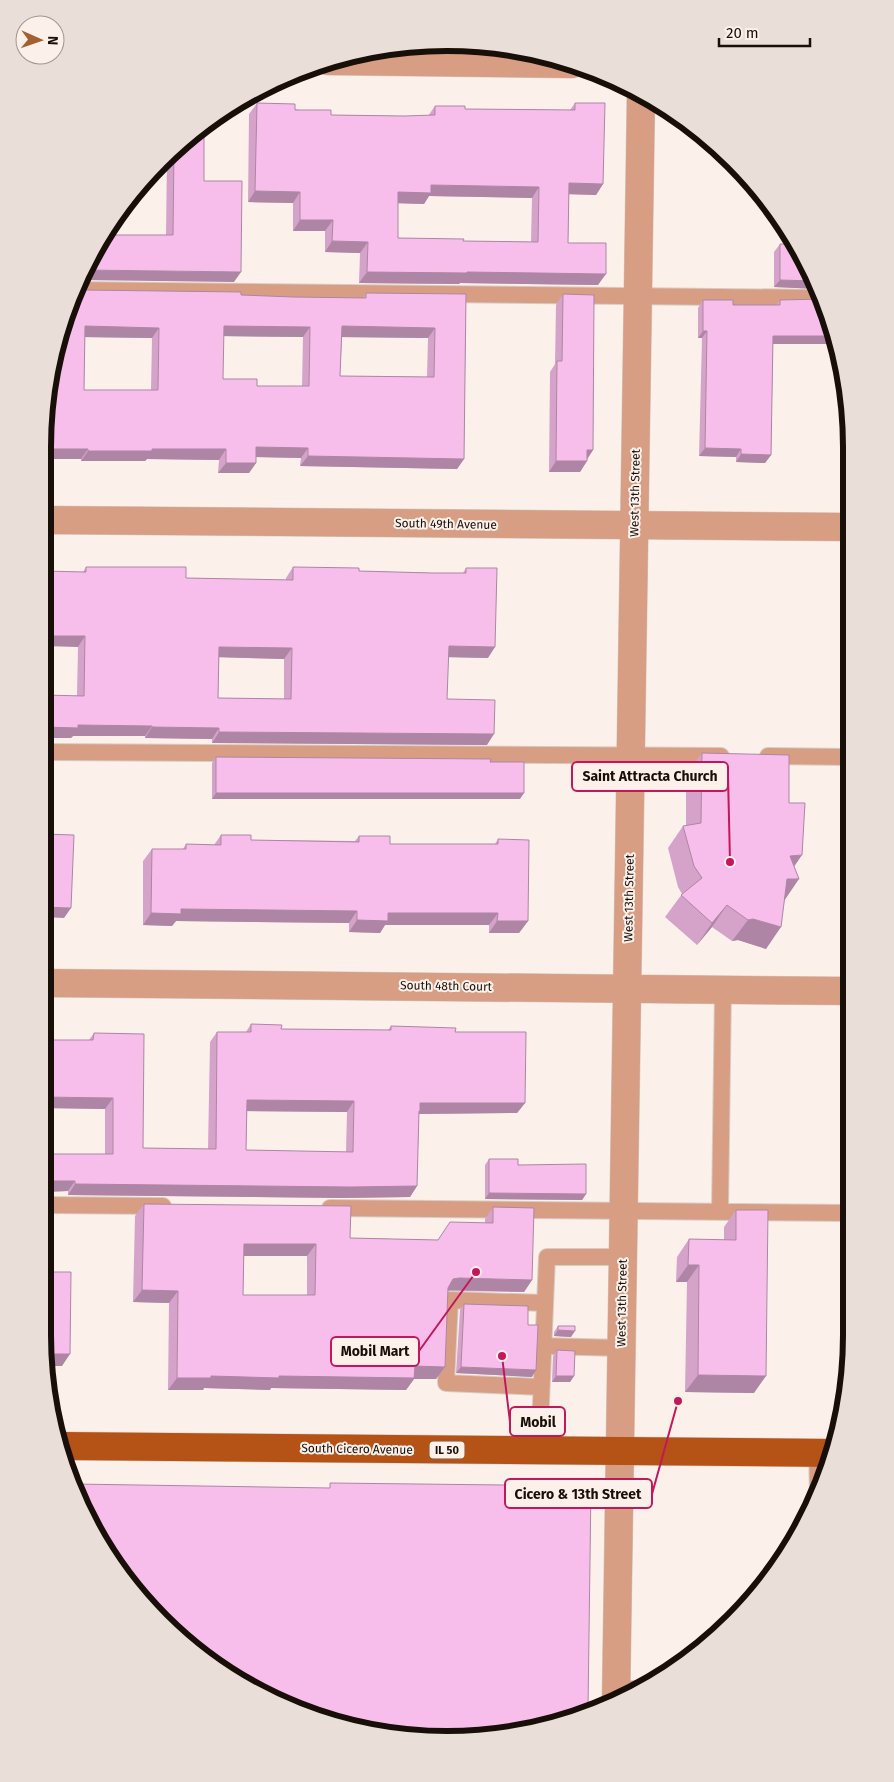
<svg xmlns="http://www.w3.org/2000/svg" width="894" height="1782" font-family="'Fira Sans',sans-serif">
<style>
.lines{fill:none;stroke-linecap:round;stroke-linejoin:round}
.lane-casing{stroke:#d8ccc6;stroke-width:18}
.street-casing{stroke:#d8ccc6;stroke-width:29}
.primary-casing{stroke:#d8ccc6;stroke-width:29}
.lane{stroke:#d79e84;stroke-width:16}
.street{stroke:#d79e84;stroke-width:28}
.primary{stroke:#b55215;stroke-width:28}
.wall{fill:#d5a3ca;fill-rule:evenodd}
.shaded-wall{fill:#ae85a4}
.building{fill:#f8beeb;stroke:#ae85a4;fill-rule:evenodd}
.labels{text-anchor:middle;dominant-baseline:central;stroke-width:4;stroke-linejoin:round;paint-order:stroke}
.shield{fill:#fcf0ea;stroke:#5c524c;stroke-width:1}
.shield-label{font-size:11px;font-weight:bold;fill:#180f09}
.street-label{font-size:12px;fill:#180f09;stroke:#fcf0ea}
.rim{fill:none;stroke:#180f09;stroke-width:6}
.leader{fill:none;stroke:#c2185b;stroke-width:2}
.callout-dot{fill:#c2185b;stroke:#fcf0ea;stroke-width:2}
.callout{fill:#fcf0ea;stroke:#c2185b;stroke-width:2}
.callout-label{font-size:14px;text-anchor:middle;font-weight:bold;fill:#180f09}
</style>
<rect width="100%" height="100%" fill="#fcf0ea"/>
<g class="lines">
<defs>
<path id="lane" d="M 76,290 L 822,298
M 43,752 L 721,756
M 768,756 L 849,757
M 43,1205 L 163,1206
M 330,1208 L 850,1213
M 720,1211 L 723,989
M 543,1346 L 621,1348
M 541,1387 L 446,1383 L 450,1300 L 545,1303
M 539,1451 L 547,1257 L 623,1257
M 817,1453 L 818,1493
M 616,1689 L 638,1689"/>
<path id="street" d="M 328,61 L 572,64
M 43,520 L 848,527
M 43,983 L 850,991
M 616,1701 L 641,95"/>
<path id="primary" d="M 61,1446 L 833,1453"/>
</defs>
<use href="#lane" class="lane-casing"/>
<use href="#street" class="street-casing"/>
<use href="#primary" class="primary-casing"/>
<use href="#lane" class="lane"/>
<use href="#street" class="street"/>
<use href="#primary" class="primary"/>
</g>
<path class="wall" d="M 257,103 L 331,115 L 404,116 L 428,116 L 435,106 L 465,109 L 570,110 L 575,103 L 603,184 L 596,195 L 569,194 L 568,243 L 598,285 L 460,283 L 459,284 L 359,283 L 360,253 L 325,252 L 325,231 L 293,231 L 293,203 L 248,202 L 249,114 ZM 429,196 L 532,198 L 531,242 L 463,241 L 398,238 L 398,203 L 424,204 Z
M 180,143 L 204,181 L 234,282 L 166,235 L 167,157 Z
M 780,244 L 795,244 L 819,289 L 774,287 L 774,252 Z
M 78,288 L 83,290 L 293,297 L 363,298 L 366,293 L 466,294 L 464,459 L 457,469 L 300,466 L 301,458 L 256,457 L 256,463 L 249,473 L 218,473 L 219,460 L 147,459 L 145,461 L 81,461 L 81,459 L 45,459 L 45,457 L 43,457 L 43,421 L 56,343 ZM 223,336 L 303,337 L 302,386 L 257,386 L 223,379 ZM 85,337 L 152,338 L 151,390 L 84,390 ZM 342,337 L 428,338 L 427,377 L 340,376 Z
M 563,294 L 593,450 L 587,459 L 587,461 L 580,472 L 549,472 L 550,372 L 555,364 L 556,305 Z
M 823,299 L 773,344 L 771,455 L 765,463 L 736,462 L 736,457 L 699,456 L 702,338 L 698,338 L 698,308 L 703,300 L 733,305 L 776,305 L 780,300 Z
M 86,567 L 186,578 L 286,580 L 286,578 L 293,567 L 359,571 L 432,573 L 463,573 L 466,568 L 488,658 L 448,657 L 447,699 L 487,745 L 212,743 L 212,739 L 145,738 L 145,736 L 73,736 L 71,738 L 77,696 L 78,647 L 83,572 ZM 219,657 L 284,659 L 284,699 L 218,698 Z
M 702,753 L 789,803 L 794,866 L 784,901 L 766,949 L 738,940 L 732,941 L 712,927 L 697,945 L 665,917 L 682,894 L 678,887 L 668,848 L 683,826 L 686,826 L 686,775 Z
M 216,757 L 490,762 L 520,799 L 212,799 L 212,763 Z
M 221,835 L 251,840 L 355,841 L 359,836 L 390,844 L 495,844 L 498,839 L 528,921 L 519,933 L 489,933 L 489,925 L 385,925 L 380,933 L 349,932 L 349,923 L 176,921 L 172,926 L 143,925 L 143,861 L 152,849 L 183,849 L 186,844 L 214,845 Z
M 251,1024 L 281,1029 L 388,1030 L 391,1026 L 455,1032 L 525,1103 L 517,1113 L 419,1114 L 417,1186 L 410,1197 L 343,1198 L 68,1195 L 68,1191 L 43,1192 L 105,1154 L 105,1109 L 43,1108 L 43,1040 L 89,1040 L 94,1033 L 143,1148 L 208,1149 L 210,1042 L 217,1032 L 246,1032 ZM 247,1111 L 347,1112 L 346,1152 L 246,1150 Z
M 489,1159 L 518,1165 L 586,1194 L 582,1200 L 485,1199 L 485,1165 Z
M 144,1204 L 350,1238 L 438,1240 L 485,1223 L 485,1219 L 493,1207 L 532,1280 L 524,1292 L 448,1291 L 445,1367 L 436,1379 L 414,1379 L 406,1390 L 271,1388 L 270,1390 L 204,1388 L 203,1390 L 168,1390 L 169,1303 L 133,1302 L 135,1216 ZM 244,1256 L 307,1256 L 307,1295 L 243,1295 Z
M 736,1210 L 754,1393 L 685,1392 L 687,1282 L 676,1282 L 677,1257 L 689,1239 L 724,1240 L 724,1227 Z
M 464,1304 L 532,1377 L 456,1373 L 460,1310 Z
M 558,1326 L 571,1337 L 554,1336 L 554,1332 Z
M 557,1350 L 574,1376 L 570,1382 L 552,1382 L 553,1356 Z"/>
<path class="shaded-wall" d="M 569,183 L 603,184 L 596,195 L 562,194 Z
M 431,185 L 539,187 L 532,198 L 429,196 L 424,204 L 390,203 L 398,192 Z
M 255,191 L 300,192 L 293,203 L 248,202 Z
M 300,220 L 333,220 L 325,231 L 293,231 Z
M 332,241 L 368,242 L 360,253 L 325,252 Z
M 84,270 L 241,272 L 234,282 L 80,280 Z
M 367,272 L 467,272 L 606,274 L 598,285 L 460,283 L 459,284 L 359,283 Z
M 780,280 L 815,281 L 819,289 L 774,287 Z
M 85,326 L 159,328 L 152,338 L 78,337 Z
M 224,326 L 310,327 L 303,337 L 216,336 Z
M 342,326 L 435,328 L 428,338 L 335,337 Z
M 703,331 L 707,331 L 702,338 L 698,338 Z
M 773,336 L 832,336 L 835,344 L 768,344 Z
M 43,447 L 52,447 L 45,457 L 43,457 Z
M 256,447 L 308,448 L 301,458 L 249,457 Z
M 705,448 L 741,449 L 736,457 L 699,456 Z
M 52,449 L 88,449 L 81,459 L 45,459 Z
M 152,449 L 226,449 L 219,460 L 147,459 L 145,461 L 81,461 L 88,451 Z
M 587,450 L 593,450 L 586,461 L 587,461 L 580,472 L 549,472 L 556,461 Z
M 741,454 L 771,455 L 765,463 L 736,462 Z
M 308,456 L 464,459 L 457,469 L 300,466 Z
M 226,463 L 256,463 L 249,473 L 218,473 Z
M 43,636 L 85,636 L 78,647 L 43,646 Z
M 449,646 L 495,647 L 488,658 L 441,657 Z
M 219,647 L 292,648 L 284,659 L 211,657 Z
M 78,725 L 152,726 L 145,736 L 73,736 L 71,738 L 43,738 L 43,727 Z
M 152,727 L 219,728 L 212,739 L 145,738 Z
M 219,732 L 494,734 L 487,745 L 212,743 Z
M 216,793 L 524,793 L 520,799 L 212,799 Z
M 802,855 L 787,877 L 790,856 Z
M 787,879 L 799,879 L 784,901 Z
M 727,905 L 712,927 L 697,945 L 712,923 Z
M 43,907 L 71,908 L 64,918 L 43,917 Z
M 181,909 L 357,911 L 349,923 L 176,921 L 172,926 L 143,925 L 151,913 Z
M 388,913 L 498,913 L 489,925 L 385,925 L 380,933 L 349,932 L 357,920 Z
M 753,919 L 781,927 L 766,949 L 738,940 L 732,941 L 748,920 Z
M 497,921 L 528,921 L 519,933 L 489,933 Z
M 43,1097 L 113,1098 L 105,1109 L 43,1108 Z
M 247,1100 L 354,1101 L 347,1112 L 239,1111 Z
M 420,1103 L 525,1103 L 517,1113 L 418,1114 Z
M 43,1181 L 75,1181 L 68,1191 L 43,1192 Z
M 75,1184 L 417,1186 L 410,1197 L 343,1198 L 68,1195 Z
M 489,1193 L 586,1194 L 582,1200 L 485,1199 Z
M 244,1244 L 316,1244 L 307,1256 L 236,1256 Z
M 688,1265 L 699,1265 L 687,1282 L 676,1282 Z
M 459,1278 L 532,1280 L 524,1292 L 450,1290 L 445,1291 L 453,1279 Z
M 142,1290 L 178,1291 L 169,1303 L 133,1302 Z
M 558,1330 L 575,1331 L 571,1337 L 554,1336 Z
M 46,1354 L 70,1354 L 62,1366 L 48,1366 Z
M 415,1366 L 445,1367 L 436,1379 L 414,1379 L 406,1390 L 271,1388 L 270,1390 L 204,1388 L 203,1390 L 168,1390 L 177,1378 L 211,1376 L 279,1376 Z
M 461,1367 L 536,1370 L 532,1377 L 456,1373 Z
M 698,1375 L 766,1376 L 754,1393 L 685,1392 Z
M 556,1376 L 574,1376 L 570,1382 L 552,1382 Z"/>
<path class="building" d="M 257,103 L 295,104 L 295,110 L 331,110 L 331,115 L 404,116 L 435,115 L 435,106 L 465,106 L 465,109 L 575,110 L 575,103 L 605,103 L 603,184 L 569,183 L 568,243 L 606,243 L 606,274 L 467,272 L 467,273 L 367,272 L 368,242 L 332,241 L 333,220 L 300,220 L 300,192 L 255,191 ZM 431,185 L 539,187 L 538,242 L 463,241 L 464,239 L 398,238 L 398,192 L 431,193 Z
M 204,126 L 204,181 L 242,181 L 241,272 L 84,270 L 105,235 L 173,235 L 174,149 L 180,143 Z
M 780,244 L 795,244 L 815,281 L 780,280 Z
M 77,287 L 83,290 L 241,292 L 241,295 L 293,297 L 366,298 L 366,293 L 466,294 L 464,459 L 308,456 L 308,448 L 256,447 L 256,463 L 226,463 L 226,449 L 152,449 L 152,451 L 88,451 L 88,449 L 52,449 L 52,447 L 43,447 L 43,421 L 52,370 L 53,370 L 53,359 L 56,343 ZM 85,326 L 159,328 L 158,390 L 84,390 ZM 224,326 L 310,327 L 309,386 L 257,386 L 257,379 L 223,379 ZM 342,326 L 435,328 L 434,377 L 340,376 Z
M 563,294 L 594,295 L 593,450 L 587,450 L 587,461 L 556,461 L 557,361 L 562,361 Z
M 823,299 L 832,336 L 773,336 L 771,455 L 741,454 L 741,449 L 705,448 L 707,331 L 703,331 L 703,300 L 733,300 L 733,305 L 780,305 L 780,300 Z
M 86,567 L 186,567 L 186,578 L 293,580 L 293,567 L 359,568 L 359,571 L 432,573 L 466,573 L 466,568 L 497,568 L 495,647 L 449,646 L 447,699 L 495,700 L 494,734 L 219,732 L 219,728 L 152,727 L 152,726 L 78,725 L 78,728 L 43,727 L 43,695 L 84,696 L 85,636 L 43,636 L 43,571 L 86,572 ZM 219,647 L 292,648 L 291,699 L 218,698 Z
M 702,753 L 789,755 L 789,803 L 805,803 L 802,855 L 790,856 L 799,879 L 787,879 L 781,927 L 753,919 L 748,920 L 727,905 L 712,923 L 681,895 L 702,878 L 694,866 L 683,826 L 701,823 Z
M 216,757 L 491,759 L 490,762 L 524,762 L 524,793 L 216,793 Z
M 43,834 L 74,835 L 71,908 L 43,907 Z
M 221,835 L 251,835 L 251,840 L 359,842 L 359,836 L 390,836 L 390,844 L 498,844 L 498,839 L 529,840 L 528,921 L 497,921 L 498,913 L 388,913 L 388,921 L 357,920 L 357,911 L 181,909 L 181,914 L 151,913 L 152,849 L 186,849 L 186,844 L 221,845 Z
M 251,1024 L 282,1025 L 281,1029 L 391,1030 L 391,1026 L 456,1028 L 455,1032 L 526,1032 L 525,1103 L 420,1103 L 420,1111 L 419,1111 L 417,1186 L 350,1187 L 75,1184 L 75,1181 L 43,1181 L 43,1154 L 113,1154 L 113,1098 L 43,1097 L 43,1040 L 93,1040 L 94,1033 L 144,1034 L 143,1148 L 216,1149 L 217,1032 L 251,1032 ZM 247,1100 L 354,1101 L 353,1152 L 246,1150 Z
M 489,1159 L 518,1159 L 518,1165 L 586,1164 L 586,1194 L 489,1193 Z
M 144,1204 L 351,1206 L 350,1238 L 438,1240 L 450,1222 L 493,1223 L 493,1207 L 534,1208 L 532,1280 L 459,1278 L 453,1279 L 448,1288 L 445,1367 L 415,1366 L 414,1378 L 279,1376 L 279,1378 L 211,1376 L 211,1378 L 177,1378 L 178,1291 L 142,1290 ZM 244,1244 L 316,1244 L 315,1295 L 243,1295 Z
M 736,1210 L 768,1210 L 766,1376 L 698,1375 L 699,1265 L 688,1265 L 689,1239 L 736,1240 Z
M 43,1272 L 71,1272 L 70,1354 L 46,1354 L 42,1335 Z
M 464,1304 L 528,1306 L 528,1325 L 538,1325 L 536,1370 L 461,1367 Z
M 558,1326 L 575,1326 L 575,1331 L 558,1330 Z
M 557,1350 L 575,1351 L 574,1376 L 556,1376 Z
M 330,1483 L 591,1486 L 588,1709 L 500,1736 L 368,1732 L 244,1685 L 180,1639 L 126,1581 L 74,1484 L 330,1488 Z"/>
<g class="labels">
<rect class="shield" x="429.5" y="1441.5" width="35" height="17" rx="4"/>
<g class="shield-label">
<text x="447" y="1450">IL 50</text>
</g>
<g class="street-label">
<text transform="translate(635 493) rotate(-89)">West 13th Street</text>
<text transform="translate(446 524) rotate(1)">South 49th Avenue</text>
<text transform="translate(629 898) rotate(-89)">West 13th Street</text>
<text transform="translate(446 986) rotate(1)">South 48th Court</text>
<text transform="translate(622 1303) rotate(-89)">West 13th Street</text>
<text transform="translate(357 1449) rotate(1)">South Cicero Avenue</text>
</g>
</g>
<path d="M0 0H894V1782H0ZM447 51H447A396 396 0 0 1 843 447V1335A396 396 0 0 1 447 1731H447A396 396 0 0 1 51 1335V447A396 396 0 0 1 447 51Z" fill="#eaded8" fill-rule="evenodd"/>
<path class="rim" d="M447 51H447A396 396 0 0 1 843 447V1335A396 396 0 0 1 447 1731H447A396 396 0 0 1 51 1335V447A396 396 0 0 1 447 51Z"/>
<path class="leader" d="M730 862L728 776M476 1272L419 1351M502 1356L510 1422M678 1401L652 1494"/>
<g class="callout-dot">
<circle cx="730" cy="862" r="5"/>
<circle cx="476" cy="1272" r="5"/>
<circle cx="502" cy="1356" r="5"/>
<circle cx="678" cy="1401" r="5"/>
</g>
<g class="callout">
<rect x="572" y="762" width="156" height="29" rx="5"/>
<rect x="331" y="1337" width="88" height="29" rx="5"/>
<rect x="510" y="1407" width="55" height="29" rx="5"/>
<rect x="505" y="1479" width="147" height="29" rx="5"/>
</g>
<g class="callout-label">
<text x="650" y="781">Saint Attracta Church</text>
<text x="375" y="1356">Mobil Mart</text>
<text x="538" y="1427">Mobil</text>
<text x="578" y="1499">Cicero &amp; 13th Street</text>
</g>
<g transform="translate(40 40) rotate(92)"><circle r="24" fill="#fcf0ea" stroke="#a19690"/>
<path d="M0-4L9 19L0 12L-9 19Z" fill="#a4612f"/>
<text y="-8" font-size="14" font-weight="bold" text-anchor="middle" fill="#180f09">N</text>
</g>
<path d="M719 38v8h91v-8" fill="none" stroke="#180f09" stroke-width="2.5"/>
<text x="726" y="38" font-size="15" fill="#180f09" stroke="#fcf0ea" stroke-width="4" paint-order="stroke">20 m</text>
</svg>
